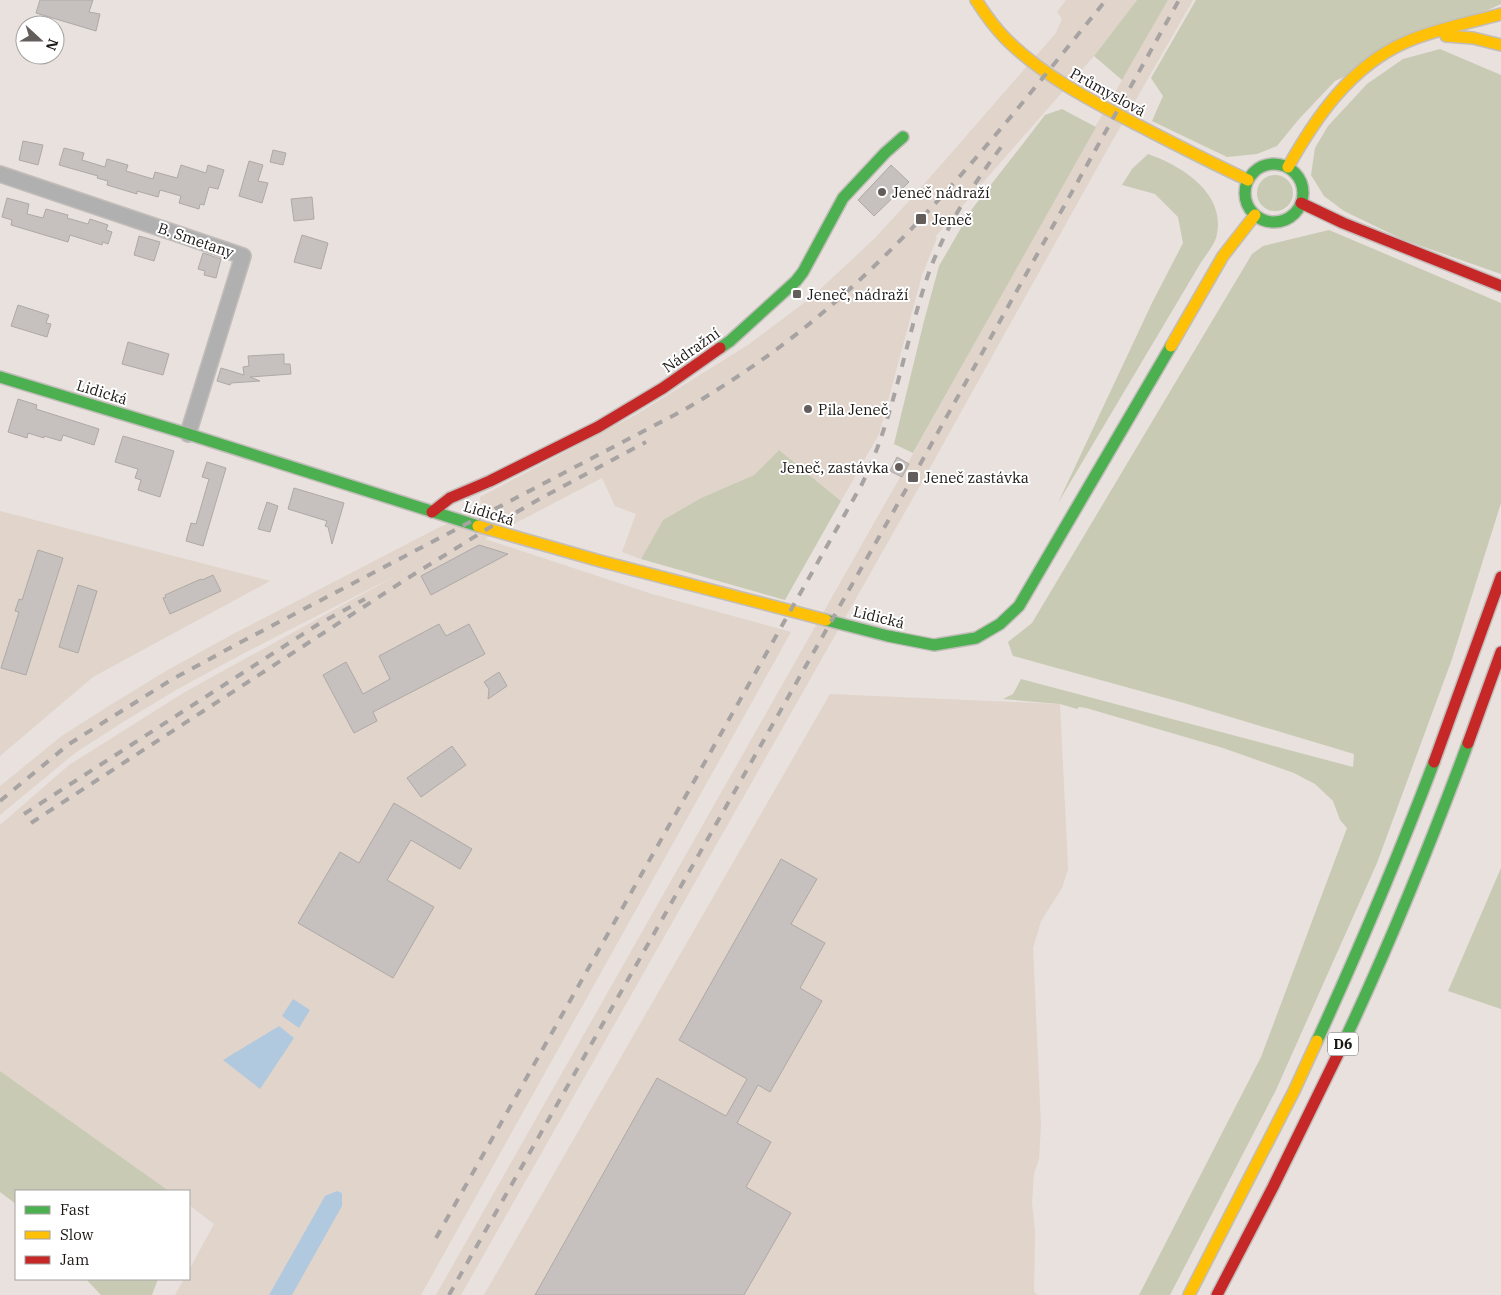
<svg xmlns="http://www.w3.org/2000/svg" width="1501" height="1295" font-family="'IBM Plex Serif',serif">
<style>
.built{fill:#e1d4cb}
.green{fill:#c8cab4}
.water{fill:#b1c9df}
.building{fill:#c6c1be;stroke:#aea9a6}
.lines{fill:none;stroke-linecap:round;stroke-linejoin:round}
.street-casing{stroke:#c2bdba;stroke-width:18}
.fast-casing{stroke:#c2bdba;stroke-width:14}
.slow-casing{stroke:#c2bdba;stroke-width:14}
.jam-casing{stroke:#c2bdba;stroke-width:14}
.street{stroke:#b1b0b0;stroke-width:15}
.fast{stroke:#4caf50;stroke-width:11}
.slow{stroke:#ffc107;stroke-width:11}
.jam{stroke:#c62828;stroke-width:11}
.rail{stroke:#a6a3a2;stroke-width:4;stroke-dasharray:9 9;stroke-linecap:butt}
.poi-dot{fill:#635e5b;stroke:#fff;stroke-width:2}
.labels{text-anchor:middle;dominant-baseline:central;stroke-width:4;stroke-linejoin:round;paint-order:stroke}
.shield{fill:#fff;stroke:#5f5d5b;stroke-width:1}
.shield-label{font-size:14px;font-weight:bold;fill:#1b1715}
.street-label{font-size:15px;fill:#1b1715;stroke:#fff}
.poi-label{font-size:15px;fill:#1b1715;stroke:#fff;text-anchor:start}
</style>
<rect width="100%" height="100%" fill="#e8e1dd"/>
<path class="built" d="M 1066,0 L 1137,0 L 1094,56 L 935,237 L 937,238 L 922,275 L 879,434 L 841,501 L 779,450 L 754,475 L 701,498 L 663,520 L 641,559 L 622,552 L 636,514 L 615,506 L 602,478 L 485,539 L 652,594 L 791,632 L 421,1295 L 175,1295 L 184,1279 L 189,1279 L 189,1270 L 214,1224 L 189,1205 L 189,1191 L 169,1191 L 0,1071 L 0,825 L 69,765 L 185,692 L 397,575 L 246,652 L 176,690 L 123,722 L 75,753 L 0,815 L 0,786 L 63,735 L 112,704 L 166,671 L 235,633 L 436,529 L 481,508 L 480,497 L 637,414 L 748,345 L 812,297 L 875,238 L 919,190 L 1056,33 L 1062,19 L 1057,12 Z
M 1168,0 L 1193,0 L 1106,152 L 922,482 L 461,1295 L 436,1295 L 903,472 L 1087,141 Z
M 0,511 L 270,581 L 93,677 L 0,756 Z
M 830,694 L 1060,704 L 1068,869 L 1062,888 L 1041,921 L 1033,948 L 1041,1125 L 1039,1159 L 1034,1173 L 1032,1203 L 1035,1232 L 1034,1292 L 1038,1295 L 484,1295 Z"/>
<path class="green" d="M 1137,0 L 1168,0 L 1122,80 L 1094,56 Z
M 1196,0 L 1501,0 L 1501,4 L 1335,81 L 1299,119 L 1277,146 L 1257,154 L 1227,157 L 1152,121 L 1163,96 L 1151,78 Z
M 1440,49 L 1501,75 L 1501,274 L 1404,240 L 1344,211 L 1324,196 L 1311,175 L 1315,148 L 1328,126 L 1367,84 L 1403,59 Z
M 1062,109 L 1096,127 L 913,453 L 894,444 L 924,321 L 939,266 L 972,209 L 1022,145 L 1045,115 Z
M 1148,154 C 1182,166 1228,194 1216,238 C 1213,247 1205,256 1200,264 L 1058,503 L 1152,303 L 1183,243 L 1178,217 L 1155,194 L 1122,185 L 1132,169 Z
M1257 193a18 18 0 1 1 36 0a18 18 0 1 1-36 0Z
M 1329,230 L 1501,303 L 1501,503 L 1452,659 L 1377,863 L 1276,1090 L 1170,1295 L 1139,1295 L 1261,1057 L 1347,828 L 1340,820 L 1333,801 L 1315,784 L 1294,773 L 1223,748 L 1086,708 L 1079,707 L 1077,709 L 1060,704 L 1003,699 L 1013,694 L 1021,679 L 1353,767 L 1354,754 L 1184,703 L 1013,656 L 1008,642 L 1032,623 L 1252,254 L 1263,246 Z
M 779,450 L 841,501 L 785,600 L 641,559 L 663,520 L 701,498 L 754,475 Z
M 1501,868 L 1501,1009 L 1448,991 Z
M 0,1071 L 169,1191 L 16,1191 L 16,1204 L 0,1192 Z
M 86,1279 L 158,1279 L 152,1295 L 101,1295 Z"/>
<path class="water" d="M 293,999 L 310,1010 L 299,1028 L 282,1016 Z
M 279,1026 L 294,1038 L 260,1089 L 223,1060 Z
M 337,1191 L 342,1193 L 342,1206 L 292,1295 L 269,1295 L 325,1196 Z"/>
<path class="building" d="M 40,0 L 93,0 L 89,12 L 100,14 L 96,31 L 36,13 Z
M 23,141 L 43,145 L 38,165 L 19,160 Z
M 64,148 L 84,153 L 82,160 L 105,167 L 107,159 L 128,165 L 126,171 L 153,179 L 155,172 L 177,178 L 181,165 L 206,173 L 208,165 L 224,170 L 218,189 L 209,187 L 204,205 L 200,204 L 199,209 L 179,203 L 181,196 L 160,190 L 158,197 L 137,191 L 137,194 L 107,185 L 108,181 L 97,178 L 98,176 L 59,165 Z
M 273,150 L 286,153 L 283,165 L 270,162 Z
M 249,161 L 263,165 L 258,181 L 268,183 L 262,203 L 239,196 Z
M 891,165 L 909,182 L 874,216 L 858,200 Z
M 312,197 L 314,219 L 294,221 L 291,199 Z
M 7,198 L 29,204 L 27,214 L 43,218 L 46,209 L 68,215 L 67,218 L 88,224 L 90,219 L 108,225 L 106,230 L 112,232 L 108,244 L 103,242 L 102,245 L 70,235 L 68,242 L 11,225 L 12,220 L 2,217 Z
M 302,235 L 328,243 L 321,269 L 294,262 Z
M 139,236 L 160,242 L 154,261 L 134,255 Z
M 203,253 L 221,259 L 216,278 L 204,275 L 205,271 L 198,269 Z
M 18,305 L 49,315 L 46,323 L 51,324 L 47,337 L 11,326 Z
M 128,342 L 169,354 L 163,375 L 122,364 Z
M 284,354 L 284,364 L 290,364 L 291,374 L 250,377 L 260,381 L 231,383 L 230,385 L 217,381 L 221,368 L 244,375 L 243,367 L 249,366 L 248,356 Z
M 18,399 L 37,405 L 36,409 L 99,429 L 94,445 L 63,435 L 61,441 L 44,436 L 44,438 L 28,433 L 27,438 L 8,432 Z
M 123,436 L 174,451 L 160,497 L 138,490 L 141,480 L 135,478 L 138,469 L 115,462 Z
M 897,457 L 909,464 L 902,477 L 890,471 Z
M 207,462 L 226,468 L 203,546 L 186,541 L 191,523 L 196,524 L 209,479 L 202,477 Z
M 294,488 L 344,503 L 332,544 L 328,527 L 325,526 L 327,521 L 288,509 Z
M 267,502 L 278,506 L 270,532 L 258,529 Z
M 479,545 L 508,554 L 431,595 L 421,576 Z
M 38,550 L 63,558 L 26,675 L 1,668 L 19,612 L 15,611 L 19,599 L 22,600 Z
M 213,575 L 221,591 L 170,614 L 163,598 L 166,597 L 165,595 L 201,579 L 202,580 Z
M 78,585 L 97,591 L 78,653 L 59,647 Z
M 439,624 L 446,636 L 469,624 L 485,654 L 373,712 L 377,721 L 354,733 L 323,675 L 346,662 L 363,694 L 390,679 L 379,656 Z
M 499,672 L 507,686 L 488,699 L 489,689 L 484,682 Z
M 452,746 L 466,765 L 421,797 L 407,778 Z
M 394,803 L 472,849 L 460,869 L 411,840 L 387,880 L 434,907 L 393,978 L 298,923 L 340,852 L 359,863 Z
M 781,859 L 817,879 L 791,924 L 825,943 L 800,988 L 822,1001 L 770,1092 L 758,1085 L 737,1123 L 771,1142 L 746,1187 L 791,1213 L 744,1295 L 535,1295 L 657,1078 L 726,1116 L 747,1079 L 679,1040 Z"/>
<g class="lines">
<defs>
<path id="street" d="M 0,174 L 243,256 L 188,434"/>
<path id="fast" d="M1245 193a29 29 0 1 1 58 0a29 29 0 1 1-58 0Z
M 720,348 L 730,341 L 796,281 L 803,272 L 843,198 L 885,153 L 903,137
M 0,377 L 188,434 L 478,526
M 826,620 L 888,636 L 934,645 L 976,638 L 1000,624 L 1019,606 L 1171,346
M 1317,1041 C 1359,949 1398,857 1434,762
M 1339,1052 C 1387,951 1429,848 1468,743"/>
<path id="slow" d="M 976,0 C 985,14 994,27 1006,39 C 1042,75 1088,99 1132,122 C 1171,142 1209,162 1248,180
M 1446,36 L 1473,38 L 1501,45
M 1288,167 C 1316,117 1351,66 1406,42 C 1436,29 1469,23 1501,14
M 1171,346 L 1223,256 L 1255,215
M 478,526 L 600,561 L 826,620
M 1189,1295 L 1294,1091 L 1317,1041"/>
<path id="jam" d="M 1301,203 L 1343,223 L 1501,286
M 432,512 L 450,498 L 490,481 L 598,427 L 663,388 L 720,348
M 1468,743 L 1501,652
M 1434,762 L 1501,577
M 1217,1295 L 1273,1187 L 1339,1052"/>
</defs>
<use href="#street" class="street-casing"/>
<use href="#fast" class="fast-casing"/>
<use href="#slow" class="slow-casing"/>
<use href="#jam" class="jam-casing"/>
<use href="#street" class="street"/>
<use href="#fast" class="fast"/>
<use href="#slow" class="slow"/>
<use href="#jam" class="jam"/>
<path class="rail" d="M 0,801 L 69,744 L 171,680 L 241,642 L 682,411 C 715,392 747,371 777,349 C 905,254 1006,123 1106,0
M 24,814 L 317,625 L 365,599
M 31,823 L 408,578 L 487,529 L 543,497 L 646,442
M 436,1238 L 862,484 C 894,418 904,346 927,278 C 944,229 971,187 1002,146
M 449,1295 L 913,477 L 1179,0"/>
</g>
<g class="poi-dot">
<circle cx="882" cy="192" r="5"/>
<rect x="915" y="213" width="12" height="12" rx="2.5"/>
<rect x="792" y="289" width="10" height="10" rx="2.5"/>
<circle cx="808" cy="409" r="5"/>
<circle cx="899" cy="467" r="5"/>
<rect x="907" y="471" width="12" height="12" rx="2.5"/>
</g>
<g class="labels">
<rect class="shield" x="1328" y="1032.5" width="30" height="23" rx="4"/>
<g class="shield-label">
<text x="1343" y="1044">D6</text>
</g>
<g class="street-label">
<text transform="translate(1108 92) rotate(29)">Průmyslová</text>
<text transform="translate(196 240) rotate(19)">B. Smetany</text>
<text transform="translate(691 350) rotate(-35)">Nádražní</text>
<text transform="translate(102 392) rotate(17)">Lidická</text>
<text transform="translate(489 513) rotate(17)">Lidická</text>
<text transform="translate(879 617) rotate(14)">Lidická</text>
</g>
<g class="poi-label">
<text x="892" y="192">Jeneč nádraží</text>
<text x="932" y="219">Jeneč</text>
<text x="807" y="294">Jeneč, nádraží</text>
<text x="818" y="409">Pila Jeneč</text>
<text x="889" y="467" text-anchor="end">Jeneč, zastávka</text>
<text x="924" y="477">Jeneč zastávka</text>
</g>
</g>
<rect x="15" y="1190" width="175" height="90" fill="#ffffff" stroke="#a4a2a1"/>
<rect x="25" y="1206" width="25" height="8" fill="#4caf50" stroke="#a4a2a1"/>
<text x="60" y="1215" font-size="15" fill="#1b1715">Fast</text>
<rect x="25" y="1231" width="25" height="8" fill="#ffc107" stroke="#a4a2a1"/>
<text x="60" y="1240" font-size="15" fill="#1b1715">Slow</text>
<rect x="25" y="1256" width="25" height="8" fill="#c62828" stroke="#a4a2a1"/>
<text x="60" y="1265" font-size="15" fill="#1b1715">Jam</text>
<g transform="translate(40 40) rotate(111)"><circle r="24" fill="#ffffff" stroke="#a4a2a1"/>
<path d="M0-4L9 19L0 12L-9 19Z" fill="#635e5b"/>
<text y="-8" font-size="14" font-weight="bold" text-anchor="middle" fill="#1b1715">N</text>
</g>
</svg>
